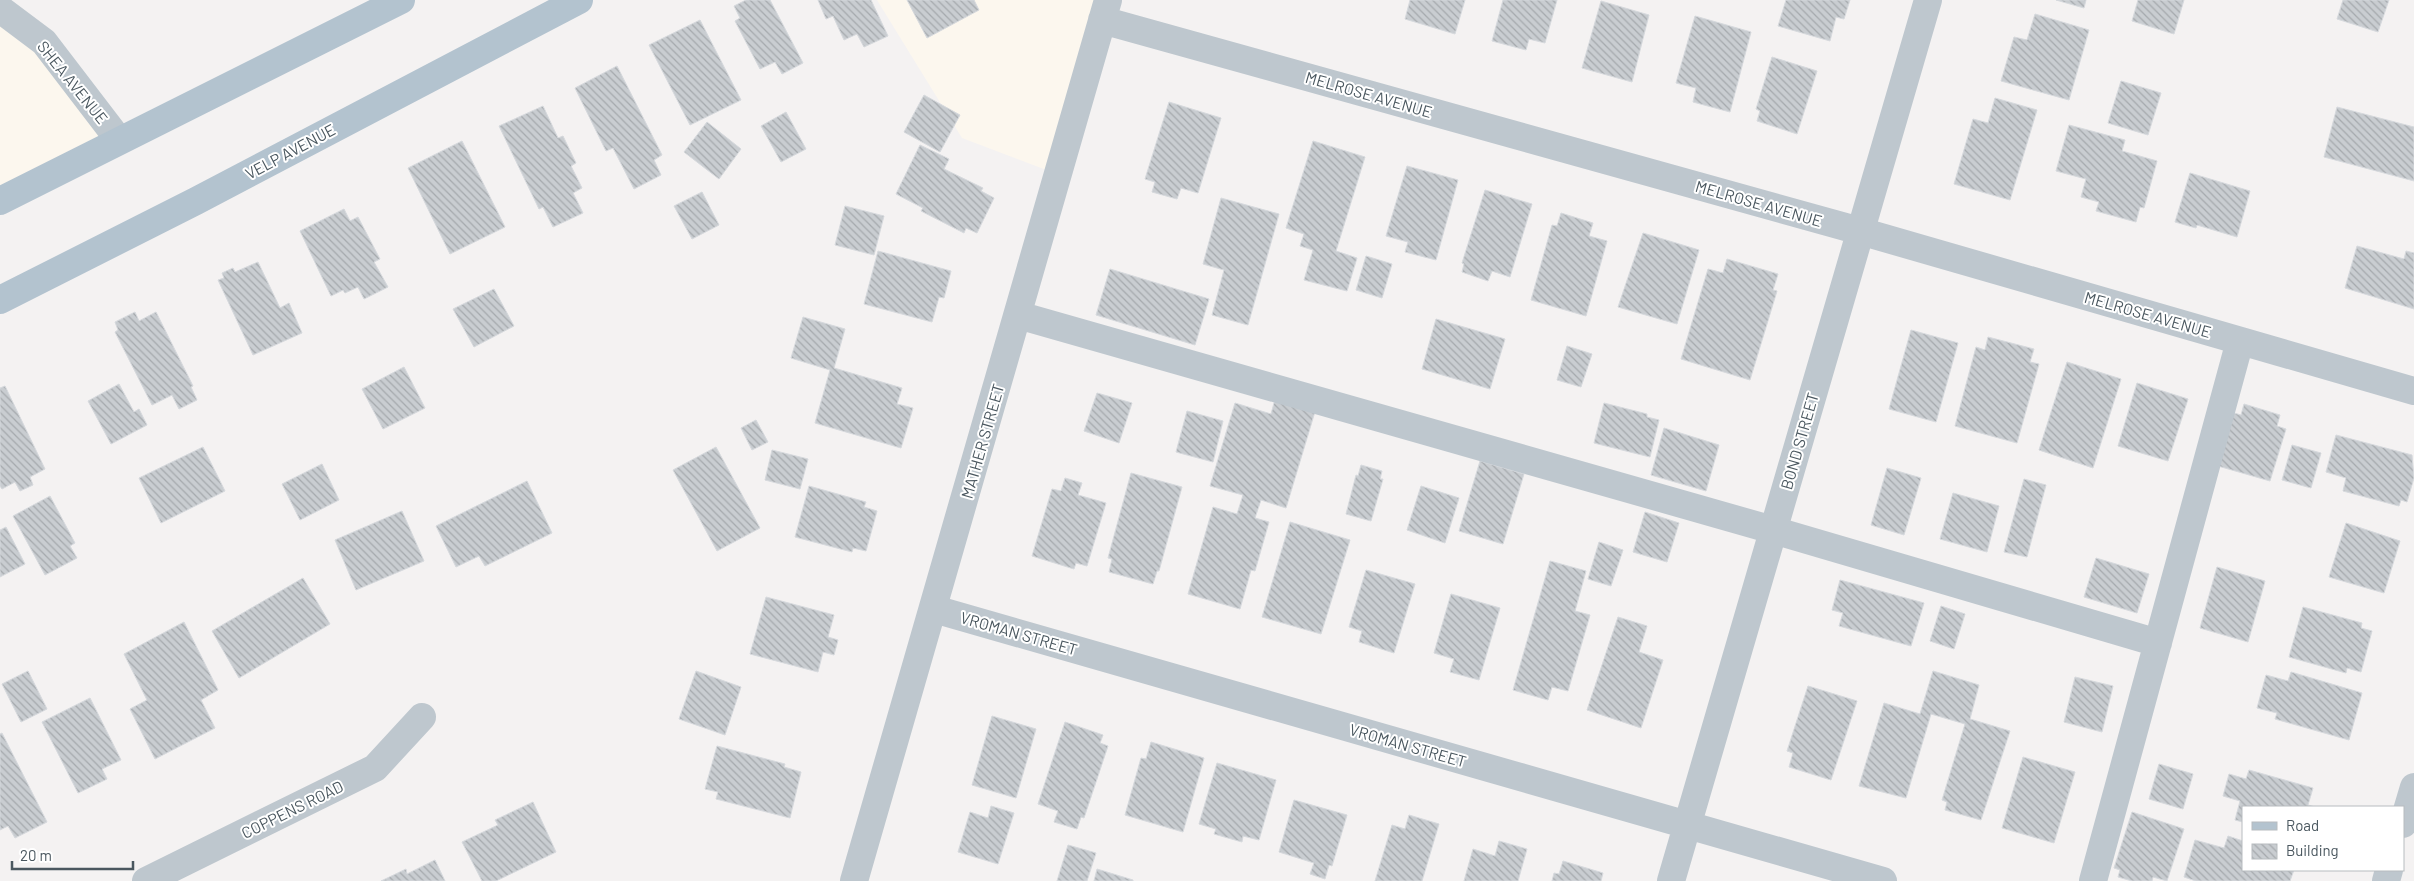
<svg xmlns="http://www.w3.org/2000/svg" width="2414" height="881" font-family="Barlow,sans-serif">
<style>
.commercial{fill:#fcf7ee}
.building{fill:url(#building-back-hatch);stroke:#d6d9dd}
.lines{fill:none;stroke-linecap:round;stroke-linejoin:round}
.minor{stroke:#bec7ce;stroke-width:28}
.major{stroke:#b3c3cf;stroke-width:28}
.labels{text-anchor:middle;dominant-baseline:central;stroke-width:4;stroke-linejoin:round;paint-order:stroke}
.street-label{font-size:16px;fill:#4a575f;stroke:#fff}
</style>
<defs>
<pattern id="building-back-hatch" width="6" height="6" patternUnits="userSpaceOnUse" patternTransform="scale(1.25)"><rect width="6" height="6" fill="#c9cdd1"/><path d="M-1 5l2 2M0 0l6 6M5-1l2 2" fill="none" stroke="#a5a9ad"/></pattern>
</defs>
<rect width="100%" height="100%" fill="#f4f2f2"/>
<path class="commercial" d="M 877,0 L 1108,0 L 1057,174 L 962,138 Z
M 0,9 L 119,140 L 0,201 Z"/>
<path class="building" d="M 746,0 L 770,0 L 803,63 L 782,74 L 775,62 L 760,69 L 735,21 L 740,18 L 734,6 Z
M 818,0 L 871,0 L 888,36 L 864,47 L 857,34 L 844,40 L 833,16 L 826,19 Z
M 907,0 L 974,0 L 979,10 L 927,38 Z
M 1410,0 L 1465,0 L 1455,34 L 1405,19 Z
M 1503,0 L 1557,0 L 1545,43 L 1529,39 L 1526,50 L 1492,41 Z
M 1786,0 L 1850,0 L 1844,19 L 1836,17 L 1830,41 L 1778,26 Z
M 2056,0 L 2086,0 L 2084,8 Z
M 2138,0 L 2184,0 L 2174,34 L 2132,21 Z
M 2343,0 L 2389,0 L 2378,32 L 2337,19 Z
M 1601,1 L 1649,15 L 1632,82 L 1582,68 Z
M 2035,14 L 2089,30 L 2069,100 L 2001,81 L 2014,37 L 2027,40 Z
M 1695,16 L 1751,32 L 1730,112 L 1693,102 L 1696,88 L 1676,83 Z
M 700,20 L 741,100 L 690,125 L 649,45 Z
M 1772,57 L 1817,71 L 1797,134 L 1757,121 L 1760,111 L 1756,109 Z
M 617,66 L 662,155 L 654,160 L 661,175 L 634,189 L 613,148 L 606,151 L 575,88 Z
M 2121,81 L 2161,93 L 2148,135 L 2108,123 Z
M 924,95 L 960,115 L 940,152 L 904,132 Z
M 1995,98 L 2037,110 L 2010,200 L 1954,184 L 1973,119 L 1988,123 Z
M 1169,102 L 1221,118 L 1198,193 L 1181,188 L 1177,199 L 1152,192 L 1155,182 L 1145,179 Z
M 543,106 L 558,138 L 563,136 L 576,163 L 571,166 L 582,188 L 573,193 L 583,213 L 553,227 L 543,207 L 539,209 L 499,126 Z
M 2337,107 L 2414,127 L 2414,181 L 2324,157 Z
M 786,112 L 806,149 L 781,162 L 761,126 Z
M 707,122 L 741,149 L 719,179 L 684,152 Z
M 2069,125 L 2125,140 L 2122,151 L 2157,161 L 2144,208 L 2140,207 L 2136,222 L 2096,211 L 2099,202 L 2081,197 L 2086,179 L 2056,171 Z
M 462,141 L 505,227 L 450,254 L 408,168 Z
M 1313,141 L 1365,157 L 1336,251 L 1357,258 L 1347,291 L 1304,280 L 1313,250 L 1300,246 L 1304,234 L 1286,228 Z
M 920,145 L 949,159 L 944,169 L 983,188 L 981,191 L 994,198 L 977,233 L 966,228 L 964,233 L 921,211 L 923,208 L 896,194 Z
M 1407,166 L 1458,180 L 1436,260 L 1405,252 L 1408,242 L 1386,236 Z
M 2190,173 L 2250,191 L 2237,237 L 2197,225 L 2196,228 L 2175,222 Z
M 1485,190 L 1532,204 L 1510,277 L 1492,271 L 1488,281 L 1462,272 L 1464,264 L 1462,263 Z
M 702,192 L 719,225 L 692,239 L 674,206 Z
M 1221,198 L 1279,214 L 1248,325 L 1212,315 L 1224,270 L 1203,264 Z
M 845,206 L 884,216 L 874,255 L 835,245 Z
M 344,209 L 350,221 L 358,217 L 380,259 L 374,262 L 388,287 L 364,299 L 358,287 L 345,293 L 343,290 L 331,296 L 300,231 Z
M 1561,213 L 1593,223 L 1589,236 L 1607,241 L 1586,316 L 1531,300 L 1552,225 L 1557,226 Z
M 1643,233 L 1699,250 L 1677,324 L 1618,307 Z
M 2357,246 L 2404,259 L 2406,251 L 2414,253 L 2414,309 L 2345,288 Z
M 878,251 L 951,271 L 944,298 L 939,297 L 932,322 L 864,304 Z
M 1366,256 L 1392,264 L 1382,298 L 1356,290 Z
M 1727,259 L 1778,274 L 1773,290 L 1777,291 L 1750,380 L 1681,359 L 1708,269 L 1723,273 Z
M 258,262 L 280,308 L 289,303 L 302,333 L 253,355 L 218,280 L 224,278 L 222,273 L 233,268 L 235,272 Z
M 1110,269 L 1209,299 L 1195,345 L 1096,315 Z
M 494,289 L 514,326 L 474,347 L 453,309 Z
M 135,312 L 139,321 L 156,312 L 193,386 L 191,387 L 197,400 L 179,409 L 172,395 L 152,405 L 115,332 L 118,330 L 115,322 Z
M 803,317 L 845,329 L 834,368 L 902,388 L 897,404 L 913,408 L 901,448 L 815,423 L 830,370 L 791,358 Z
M 1436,319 L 1505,339 L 1490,389 L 1422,369 Z
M 1911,330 L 1958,343 L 1936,422 L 1889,409 Z
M 1988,337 L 2034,349 L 2030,362 L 2039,364 L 2017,443 L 1955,426 L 1976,347 L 1985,350 Z
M 1567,346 L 1592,354 L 1581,387 L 1557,380 Z
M 2067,362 L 2121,379 L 2093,468 L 2039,450 Z
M 404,367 L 425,408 L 383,429 L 362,389 Z
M 2137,383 L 2188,399 L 2168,461 L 2118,446 Z
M 119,384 L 134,412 L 139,409 L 147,425 L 111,444 L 88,401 Z
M 5,386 L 45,469 L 30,477 L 33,485 L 20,491 L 15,482 L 2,489 L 0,486 L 0,388 Z
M 1277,392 L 1317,405 L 1286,508 L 1261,500 L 1255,518 L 1269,522 L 1255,571 L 1251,570 L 1240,609 L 1188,594 L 1213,507 L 1237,514 L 1243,495 L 1210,486 L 1235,403 L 1271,414 Z
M 1097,393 L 1132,403 L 1119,443 L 1084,431 Z
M 1604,403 L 1647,414 L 1647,417 L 1659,420 L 1650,457 L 1594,443 Z
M 2244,404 L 2280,415 L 2277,426 L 2286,429 L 2270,481 L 2218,466 L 2234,413 L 2241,415 Z
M 1187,411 L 1223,421 L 1213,462 L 1176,452 Z
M 756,420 L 768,442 L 752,450 L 741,428 Z
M 1664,428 L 1719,445 L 1706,491 L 1651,475 Z
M 2336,435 L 2412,455 L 2414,478 L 2407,502 L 2401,500 L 2399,506 L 2343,491 L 2346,478 L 2326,472 Z
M 2292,445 L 2321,453 L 2311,488 L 2282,480 Z
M 203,447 L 225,491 L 161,523 L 139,478 Z
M 716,447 L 760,528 L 717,551 L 673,470 Z
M 772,450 L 808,459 L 800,489 L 765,480 Z
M 1480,461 L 1524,474 L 1503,544 L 1459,531 Z
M 322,464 L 339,500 L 300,520 L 282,484 Z
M 1361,465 L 1382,471 L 1380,479 L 1383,479 L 1371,521 L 1346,514 L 1356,475 L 1358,476 Z
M 1887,468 L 1921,478 L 1904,535 L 1871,525 Z
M 1131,473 L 1182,487 L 1159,571 L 1157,571 L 1153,584 L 1109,572 L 1112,559 L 1108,558 Z
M 1065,478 L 1082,483 L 1078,495 L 1106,503 L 1087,566 L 1076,563 L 1074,569 L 1032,556 L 1052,489 L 1061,491 Z
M 2024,479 L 2046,485 L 2027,557 L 2004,552 Z
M 527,481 L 552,533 L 485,566 L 479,556 L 456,567 L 436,526 Z
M 809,486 L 866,502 L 864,507 L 877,511 L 866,551 L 853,548 L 852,552 L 795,537 Z
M 1421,486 L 1459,498 L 1445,543 L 1407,530 Z
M 1953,493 L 1999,506 L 1987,552 L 1940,539 Z
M 50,496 L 75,543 L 70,546 L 77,558 L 45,575 L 13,516 Z
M 402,511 L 424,561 L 356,590 L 335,540 Z
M 1645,512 L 1679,523 L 1667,562 L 1633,552 Z
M 1290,522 L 1350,540 L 1321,634 L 1262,617 Z
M 2346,523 L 2400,541 L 2384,593 L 2329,577 Z
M 6,527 L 25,564 L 0,577 L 0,530 Z
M 1599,542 L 1623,550 L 1611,586 L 1588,579 Z
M 2096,558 L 2149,574 L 2137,613 L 2084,597 Z
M 1550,561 L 1586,571 L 1575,611 L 1590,615 L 1568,691 L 1552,687 L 1548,700 L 1513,690 Z
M 2217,567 L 2265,581 L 2248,642 L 2200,628 Z
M 1366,570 L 1415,584 L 1394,653 L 1359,642 L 1362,631 L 1349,627 Z
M 303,578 L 330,624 L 239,678 L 212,631 Z
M 1840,580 L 1924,603 L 1911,646 L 1839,626 L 1843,613 L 1832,610 Z
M 1451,594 L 1500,608 L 1479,680 L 1450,672 L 1454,659 L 1434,653 Z
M 766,597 L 834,615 L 828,637 L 838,640 L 834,655 L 823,652 L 818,672 L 750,654 Z
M 1941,606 L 1965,614 L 1954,649 L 1930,641 Z
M 2303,607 L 2362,623 L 2361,628 L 2372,631 L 2361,672 L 2347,668 L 2346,673 L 2289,657 Z
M 1618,617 L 1647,626 L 1639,652 L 1663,660 L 1641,728 L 1587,710 Z
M 184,622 L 218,690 L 201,700 L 215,728 L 155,759 L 130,709 L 147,700 L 124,654 Z
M 28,671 L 47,709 L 21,722 L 2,684 Z
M 696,671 L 741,687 L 725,735 L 679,719 Z
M 1933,671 L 1979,685 L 1970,719 L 2010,731 L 1981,820 L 1945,810 L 1947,802 L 1942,800 L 1965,724 L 1931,714 L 1906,798 L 1859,786 L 1884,703 L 1920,714 Z
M 2291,672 L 2362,693 L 2349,740 L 2275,719 L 2277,713 L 2257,708 L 2266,675 L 2288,681 Z
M 2075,677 L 2113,686 L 2102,732 L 2064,722 Z
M 1808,686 L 1857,701 L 1831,780 L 1789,767 L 1793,753 L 1787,751 Z
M 90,698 L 121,760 L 102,769 L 107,779 L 78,793 L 42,722 Z
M 992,716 L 1036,729 L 1016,798 L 972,785 Z
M 1065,722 L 1103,735 L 1100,743 L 1108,746 L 1084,818 L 1081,817 L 1077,829 L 1054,822 L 1058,811 L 1038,804 Z
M 2,733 L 47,822 L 15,838 L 8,826 L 0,830 L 0,734 Z
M 1151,742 L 1204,758 L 1183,832 L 1125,815 L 1141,758 L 1146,759 Z
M 717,746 L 785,764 L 784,767 L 801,772 L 790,818 L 716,799 L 718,792 L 705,789 Z
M 2023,757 L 2075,772 L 2054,843 L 2002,828 Z
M 1217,763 L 1276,780 L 1259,840 L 1243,836 L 1242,842 L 1214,834 L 1216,829 L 1199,824 Z
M 2159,764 L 2193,774 L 2183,809 L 2149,799 Z
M 2249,770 L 2313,788 L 2308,805 L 2315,807 L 2243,807 L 2243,822 L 2235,820 L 2240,801 L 2223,796 L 2229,774 L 2246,779 Z
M 1294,800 L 1347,815 L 1332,866 L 1329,865 L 1325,879 L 1310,874 L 1314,863 L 1279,852 Z
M 533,802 L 556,852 L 496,881 L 482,881 L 462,842 L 498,825 L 495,820 Z
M 991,806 L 1014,813 L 998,864 L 958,852 L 970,812 L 988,818 Z
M 2132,812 L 2184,829 L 2167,881 L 2153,877 L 2152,881 L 2132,881 L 2118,877 L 2120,870 L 2114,868 Z
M 1409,815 L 1439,824 L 1422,881 L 1375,881 L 1392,825 L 1405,829 Z
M 2228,836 L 2243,841 L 2243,870 L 2294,870 L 2290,881 L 2196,881 L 2184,877 L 2195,840 L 2224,848 Z
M 1499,841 L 1527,849 L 1518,881 L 1464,881 L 1473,849 L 1495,856 Z
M 1068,845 L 1096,853 L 1087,881 L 1057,881 Z
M 435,860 L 445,881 L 381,881 L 406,869 L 407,874 Z
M 1563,861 L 1603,873 L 1601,881 L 1552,881 L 1554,873 L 1559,874 Z
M 1097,869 L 1133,880 L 1133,881 L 1094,881 Z"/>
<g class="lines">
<path class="minor" d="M 0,9 L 44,42 L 119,140
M 1102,20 L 1860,231 L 2414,391
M 1018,315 L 1773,530 L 2158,643
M 934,609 L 1883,881
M 2403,824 L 2414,787
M 146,881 L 375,768 L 422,717
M 854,881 L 1108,0
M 1671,881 L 1928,0
M 2093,881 L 2240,341
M 2386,881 L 2389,870"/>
<path class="major" d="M 0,201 L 401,0
M 0,300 L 196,201 L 579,0"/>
</g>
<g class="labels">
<g class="street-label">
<text transform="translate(73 82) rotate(51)">SHEA AVENUE</text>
<text transform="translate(1369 94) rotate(16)">MELROSE AVENUE</text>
<text transform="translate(290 151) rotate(-28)">VELP AVENUE</text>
<text transform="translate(1759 203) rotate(16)">MELROSE AVENUE</text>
<text transform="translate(2148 314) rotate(16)">MELROSE AVENUE</text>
<text transform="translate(982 441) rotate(-74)">MATHER STREET</text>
<text transform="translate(1799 441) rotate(-74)">BOND STREET</text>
<text transform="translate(1019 633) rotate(16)">VROMAN STREET</text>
<text transform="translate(1408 745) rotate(16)">VROMAN STREET</text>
<text transform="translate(292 809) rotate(-26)">COPPENS ROAD</text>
</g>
</g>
<rect x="2242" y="806" width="162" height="65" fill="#ffffff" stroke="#b7bcbf"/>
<rect x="2252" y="822" width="25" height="8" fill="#b3c3cf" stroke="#b7bcbf"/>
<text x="2286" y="831" font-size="15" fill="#4a575f">Road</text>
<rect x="2252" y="844" width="25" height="15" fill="url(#building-back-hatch)" stroke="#b7bcbf"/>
<text x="2286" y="856" font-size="15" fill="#4a575f">Building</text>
<path d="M12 861v8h121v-8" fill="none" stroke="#4a575f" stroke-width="2.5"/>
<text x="20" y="861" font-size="15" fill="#4a575f" stroke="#ffffff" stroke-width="4" paint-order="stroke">20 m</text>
</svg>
